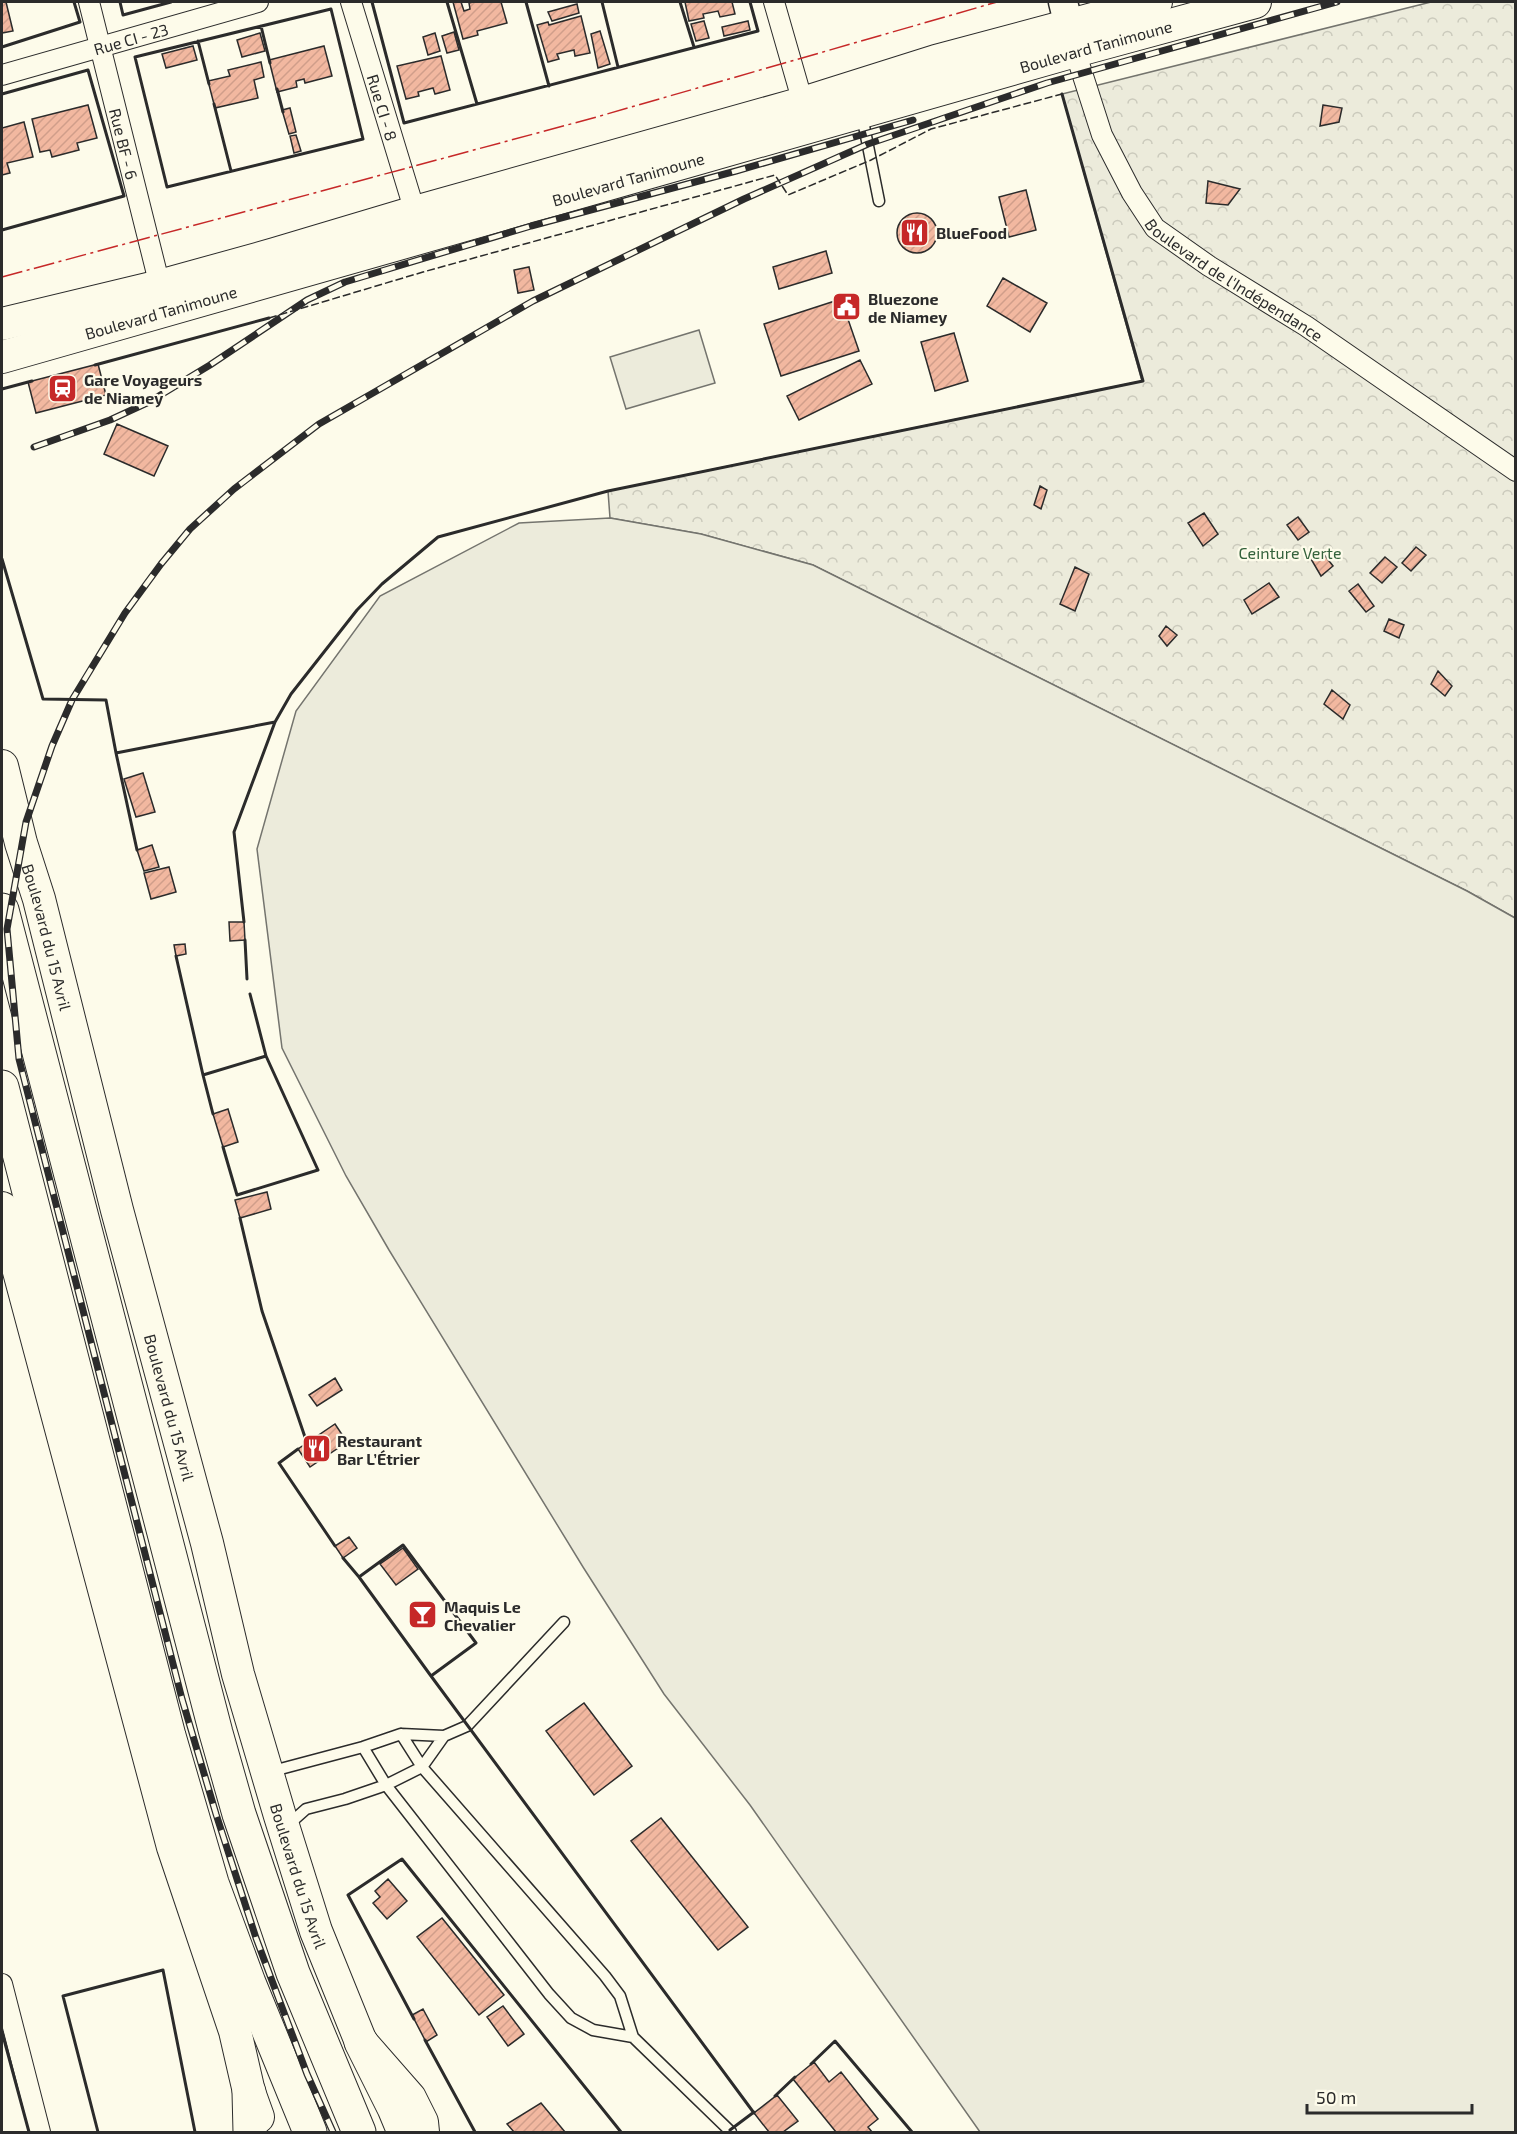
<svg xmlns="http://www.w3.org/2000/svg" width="1517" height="2134" font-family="'Exo 2',sans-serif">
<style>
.forest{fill:url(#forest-crowns);stroke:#74746e;stroke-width:1.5}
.pitch{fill:#ecebdb;stroke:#74746e;stroke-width:1.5}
.building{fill:url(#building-hatch);stroke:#2b2b2b;stroke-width:1.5}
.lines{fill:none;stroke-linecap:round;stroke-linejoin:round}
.service-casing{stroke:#2b2b2b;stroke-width:13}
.minor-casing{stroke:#2b2b2b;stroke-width:22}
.secondary-casing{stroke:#2b2b2b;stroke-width:31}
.primary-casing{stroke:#2b2b2b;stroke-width:34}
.trunk-casing{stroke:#2b2b2b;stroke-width:35}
.service{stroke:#fdfbea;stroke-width:10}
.minor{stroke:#fdfbea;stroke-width:20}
.secondary{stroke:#fdfbea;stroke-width:28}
.primary{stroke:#fdfbea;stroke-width:32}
.trunk{stroke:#fdfbea;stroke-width:33}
.rail-casing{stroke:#2b2b2b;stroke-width:7}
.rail{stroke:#fdfbea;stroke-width:4.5;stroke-dasharray:14;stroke-linecap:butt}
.fence{stroke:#2b2b2b;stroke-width:1.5;stroke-dasharray:8 3;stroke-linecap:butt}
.wall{stroke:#2b2b2b;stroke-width:3}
.power{stroke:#c62828;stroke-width:1.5;stroke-dasharray:21 4.5 3 4.5;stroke-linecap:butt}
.labels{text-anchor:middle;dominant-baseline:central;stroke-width:4.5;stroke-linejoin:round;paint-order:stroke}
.street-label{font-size:16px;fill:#2b2b2b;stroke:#fdfbea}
.poi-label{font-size:16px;font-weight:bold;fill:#2b2b2b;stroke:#fdfbea;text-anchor:start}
.park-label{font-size:16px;fill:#34623c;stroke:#fdfbea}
</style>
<defs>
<pattern id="forest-crowns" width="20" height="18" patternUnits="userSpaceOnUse" patternTransform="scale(1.5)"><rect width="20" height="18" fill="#ecebdb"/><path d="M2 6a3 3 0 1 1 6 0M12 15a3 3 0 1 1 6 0" fill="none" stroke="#cbcabc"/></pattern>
<pattern id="building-hatch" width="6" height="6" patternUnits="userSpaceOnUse" patternTransform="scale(1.5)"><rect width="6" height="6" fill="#f2b8a0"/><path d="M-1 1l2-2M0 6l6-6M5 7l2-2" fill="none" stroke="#d09e8a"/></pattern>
</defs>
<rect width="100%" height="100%" fill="#fdfbea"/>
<path class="forest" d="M 1431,2 L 1515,2 L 1515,918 L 1467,891 L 813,565 L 701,534 L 610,518 L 608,491 L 1142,381 L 1062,94 Z"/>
<path class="pitch" d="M 699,330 L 715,383 L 626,409 L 610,357 Z
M 610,518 L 701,534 L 813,565 L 1467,891 L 1515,918 L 1515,2132 L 980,2132 L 750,1805 L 664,1694 L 583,1567 L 389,1250 L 346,1176 L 282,1048 L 257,849 L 296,711 L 380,596 L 519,523 Z"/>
<path class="building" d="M 2,2 L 6,2 L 13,31 L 2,33 Z
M 453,2 L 461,2 L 464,11 L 470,9 L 469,3 L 473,2 L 501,2 L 507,23 L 477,31 L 478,35 L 463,39 Z
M 685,2 L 732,2 L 735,14 L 720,17 L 718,11 L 703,14 L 704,18 L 689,21 Z
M 577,4 L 579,13 L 552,21 L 548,12 Z
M 581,16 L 590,53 L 575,56 L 574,50 L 557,54 L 559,59 L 548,62 L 537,25 L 548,22 L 549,25 Z
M 704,21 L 709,38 L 696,41 L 691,24 Z
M 748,21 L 750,30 L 724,36 L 722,27 Z
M 600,31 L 610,64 L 598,68 L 591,34 Z
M 454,32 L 459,50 L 447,53 L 442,36 Z
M 260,33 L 265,51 L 242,57 L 237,40 Z
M 435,33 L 440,51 L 428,55 L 423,37 Z
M 193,46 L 197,60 L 166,68 L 162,54 Z
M 324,46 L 332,76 L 305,83 L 304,79 L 296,81 L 297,87 L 277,92 L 269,60 Z
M 441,56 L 450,90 L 435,94 L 433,88 L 418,92 L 419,96 L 406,99 L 397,66 Z
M 261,62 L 264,77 L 254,80 L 258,98 L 215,108 L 208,81 L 230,76 L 228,70 Z
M 88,105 L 97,138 L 77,143 L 79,150 L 52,157 L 50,150 L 40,152 L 32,119 Z
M 1323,105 L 1342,108 L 1339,122 L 1320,126 Z
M 290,108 L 296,132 L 289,134 L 282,110 Z
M 24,122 L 33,157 L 7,163 L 10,173 L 2,175 L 2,128 Z
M 296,135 L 301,151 L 294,153 L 290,136 Z
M 1208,181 L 1240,189 L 1228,205 L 1206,203 Z
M 1026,190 L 1036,230 L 1009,237 L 999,197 Z
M897 233a20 20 0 1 1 40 0a20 20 0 1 1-40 0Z
M 826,251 L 832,273 L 779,289 L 773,267 Z
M 529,267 L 534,290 L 518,293 L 514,270 Z
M 1003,278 L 1047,303 L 1030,332 L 987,306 Z
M 841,299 L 859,351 L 781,376 L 764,324 Z
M 954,333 L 968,381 L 935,391 L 921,342 Z
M 860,360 L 872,384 L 799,420 L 787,396 Z
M 98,364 L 106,395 L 36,413 L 28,382 Z
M 117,424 L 168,446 L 154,476 L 104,454 Z
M 1040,486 L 1047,490 L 1041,509 L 1034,505 Z
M 1204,513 L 1218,534 L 1203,546 L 1188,523 Z
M 1298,517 L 1309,532 L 1298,540 L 1287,525 Z
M 1416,547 L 1426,555 L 1411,571 L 1402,563 Z
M 1322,552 L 1333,566 L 1321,576 L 1311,559 Z
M 1385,557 L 1397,567 L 1382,583 L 1370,573 Z
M 1075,567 L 1089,574 L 1075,611 L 1060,604 Z
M 1269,583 L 1279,597 L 1252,614 L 1244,600 Z
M 1358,584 L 1374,606 L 1366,612 L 1349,591 Z
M 1389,619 L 1404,625 L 1399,638 L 1384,631 Z
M 1166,626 L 1177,635 L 1167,646 L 1159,636 Z
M 1438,671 L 1452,686 L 1445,696 L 1431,684 Z
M 1332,690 L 1350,705 L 1343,719 L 1324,704 Z
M 143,773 L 155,812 L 136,817 L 124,779 Z
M 152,845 L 159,867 L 144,871 L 137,850 Z
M 169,867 L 176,892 L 151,899 L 144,873 Z
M 229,922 L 244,922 L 245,940 L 230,941 Z
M 185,944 L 186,954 L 176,956 L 174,945 Z
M 228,1109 L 238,1142 L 223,1147 L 213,1114 Z
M 267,1192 L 271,1209 L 240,1218 L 235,1200 Z
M 335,1378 L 342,1390 L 317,1406 L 309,1395 Z
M 335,1424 L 347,1442 L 310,1467 L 298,1449 Z
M 349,1537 L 357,1548 L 343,1558 L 335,1546 Z
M 403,1548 L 418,1569 L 396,1585 L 380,1564 Z
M 584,1703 L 632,1766 L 594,1795 L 546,1731 Z
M 661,1818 L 748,1927 L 718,1950 L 631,1841 Z
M 388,1879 L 407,1901 L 387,1919 L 373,1903 L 380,1897 L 375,1891 Z
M 442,1918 L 504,1995 L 479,2015 L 417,1937 Z
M 503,2006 L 524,2034 L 508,2046 L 487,2017 Z
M 423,2009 L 437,2035 L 426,2042 L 412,2015 Z
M 814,2062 L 829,2082 L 841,2072 L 878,2119 L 868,2127 L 872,2132 L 836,2132 L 793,2079 Z
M 777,2095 L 798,2121 L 783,2132 L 769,2132 L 754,2113 Z
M 541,2103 L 565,2132 L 514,2132 L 507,2124 Z"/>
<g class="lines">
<defs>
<path id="service" d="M 862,116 L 879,201
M 401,1734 L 422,1767 L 605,1976 L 620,1996 L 633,2037 L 731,2132
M 363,1747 L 386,1785 L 549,1994 L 571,2018 L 593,2030 L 633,2037
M 269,1772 L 363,1747 L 401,1734 L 444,1736 L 467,1726 L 564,1622
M 288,1825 L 306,1809 L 345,1799 L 386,1785 L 422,1767 L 444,1736"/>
<g id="minor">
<path id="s1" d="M 89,2 L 160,286"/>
<path id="s2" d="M 351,2 L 415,212"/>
<path d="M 774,2 L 803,103"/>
<path id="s3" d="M 1075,51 L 1102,135 L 1132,193 L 1155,228 L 1209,266 L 1306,326 L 1516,471"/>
<path id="s4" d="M 2,75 L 258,2"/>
<path d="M 2,1984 L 40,2132"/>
</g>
<path id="secondary" d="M 1063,2 L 1074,46"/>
<g id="primary">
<path d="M 2,324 L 160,286 L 275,254 L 415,212 L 803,103 L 936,61 L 1156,2"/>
<path id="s5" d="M 2,357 L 1075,51 L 1255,2"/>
<path id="s6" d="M 2,766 L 21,843 L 39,899 L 117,1210 L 207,1543 L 238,1674 L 280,1816 L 316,1931 L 361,2042 L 410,2098 L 422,2122 L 423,2132"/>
<path d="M 2,1208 L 173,1847 L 235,2031 L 249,2092 L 258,2117"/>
</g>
<path id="trunk" d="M 2,910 L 216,1733 L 239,1814 L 293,1973 L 359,2132
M 2,1087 L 169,1736 L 212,1883 L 249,1983 L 310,2132
M 361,2042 L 394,2108 L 404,2132
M 249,2092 L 250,2132"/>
</defs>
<use href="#service" class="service-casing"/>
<use href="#minor" class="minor-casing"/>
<use href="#secondary" class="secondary-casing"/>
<use href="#primary" class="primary-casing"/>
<use href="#trunk" class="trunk-casing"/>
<use href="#service" class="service"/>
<use href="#minor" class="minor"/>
<use href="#secondary" class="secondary"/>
<use href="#primary" class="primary"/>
<use href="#trunk" class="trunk"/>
<defs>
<path id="rail" d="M 34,447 L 110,420 L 149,402 L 210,365 L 307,300 L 345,282 L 531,226 L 736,171 L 913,120
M 333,2132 L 307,2074 L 256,1938 L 216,1814 L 182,1699 L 19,1059 L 7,929 L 26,822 L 52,746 L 72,700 L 125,613 L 161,564 L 190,529 L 234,489 L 319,424 L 533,301 L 744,199 L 868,144 L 1047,83 L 1337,2"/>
</defs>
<use href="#rail" class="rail-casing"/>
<use href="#rail" class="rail"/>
<path class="fence" d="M 269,318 L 423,272 L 775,175 L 788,195 L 871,160 L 931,129 L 1062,94"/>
<path class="wall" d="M 120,2 L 123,15 L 171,2
M 372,2 L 404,123 L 758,31 L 750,2
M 447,2 L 477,104
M 526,2 L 549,86
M 602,2 L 618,67
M 680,2 L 694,47
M 331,9 L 363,139 L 167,187 L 135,57 Z
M 261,26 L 270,63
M 198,41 L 209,84
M 2,47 L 80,22 L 74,2
M 277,89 L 283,112
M 2,94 L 88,70 L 124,196 L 2,230
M 214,104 L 231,171
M 95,365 L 269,318
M 2,389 L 32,381
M 2,559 L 43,699 L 106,700 L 116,753 L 275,722 L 291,694 L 357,610 L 382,584 L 438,537 L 608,491 L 1143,381 L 1062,94
M 116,753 L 137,850
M 244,922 L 234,832 L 275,722
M 245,940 L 247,979
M 176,956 L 203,1075 L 266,1056 L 250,994
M 203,1075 L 213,1114
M 223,1147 L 237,1195 L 318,1170 L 266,1056
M 240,1218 L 262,1311 L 307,1443
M 298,1449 L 279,1463 L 335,1546
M 403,1545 L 476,1643 L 431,1676 L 359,1577 Z
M 343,1558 L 359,1577
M 431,1676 L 754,2113
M 414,2019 L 348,1895 L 402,1859 L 621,2132
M 2,2032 L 29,2132
M 425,2040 L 475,2132
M 811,2064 L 835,2041 L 912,2132
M 775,2096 L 795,2077
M 730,2130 L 754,2112
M 98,2132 L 63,1996 L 163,1970 L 195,2132"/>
<path class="power" d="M 2,277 L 593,118 L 997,2"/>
</g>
<defs>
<symbol id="restaurant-square" viewBox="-11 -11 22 22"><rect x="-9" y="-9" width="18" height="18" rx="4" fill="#c62828" stroke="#fdfbea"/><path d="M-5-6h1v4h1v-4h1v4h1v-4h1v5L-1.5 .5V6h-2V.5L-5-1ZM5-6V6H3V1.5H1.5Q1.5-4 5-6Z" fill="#fff"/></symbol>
<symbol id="civic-square" viewBox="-11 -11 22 22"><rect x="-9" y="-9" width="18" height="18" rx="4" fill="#c62828" stroke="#fdfbea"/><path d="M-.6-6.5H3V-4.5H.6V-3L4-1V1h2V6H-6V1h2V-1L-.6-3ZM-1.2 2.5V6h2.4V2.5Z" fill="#fff"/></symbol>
<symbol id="station-square" viewBox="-11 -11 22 22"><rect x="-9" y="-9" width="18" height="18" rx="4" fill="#c62828" stroke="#fdfbea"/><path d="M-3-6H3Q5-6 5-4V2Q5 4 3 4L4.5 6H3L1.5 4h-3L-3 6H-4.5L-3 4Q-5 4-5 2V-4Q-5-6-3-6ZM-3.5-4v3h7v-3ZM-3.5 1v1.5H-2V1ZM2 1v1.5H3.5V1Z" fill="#fff"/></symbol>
<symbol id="bar-square" viewBox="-11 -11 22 22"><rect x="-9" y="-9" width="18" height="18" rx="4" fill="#c62828" stroke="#fdfbea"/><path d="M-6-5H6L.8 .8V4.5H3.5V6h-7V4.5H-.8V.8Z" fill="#fff"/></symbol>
</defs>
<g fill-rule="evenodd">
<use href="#restaurant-square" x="898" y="216" width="33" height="33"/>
<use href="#civic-square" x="830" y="290" width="33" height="33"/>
<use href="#station-square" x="46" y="372" width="33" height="33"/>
<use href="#restaurant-square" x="300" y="1432" width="33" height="33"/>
<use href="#bar-square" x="406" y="1598" width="33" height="33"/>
</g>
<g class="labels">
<g class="street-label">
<text stroke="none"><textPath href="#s4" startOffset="134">Rue CI - 23</textPath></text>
<text stroke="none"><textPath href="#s5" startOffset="1137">Boulevard Tanimoune</textPath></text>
<text stroke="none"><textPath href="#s2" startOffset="110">Rue CI - 8</textPath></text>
<text stroke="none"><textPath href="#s1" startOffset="146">Rue BF - 6</textPath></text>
<text stroke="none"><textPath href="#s5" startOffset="651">Boulevard Tanimoune</textPath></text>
<text stroke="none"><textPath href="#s3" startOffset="290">Boulevard de l'Indépendance</textPath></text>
<text stroke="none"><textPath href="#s5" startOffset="165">Boulevard Tanimoune</textPath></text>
<text stroke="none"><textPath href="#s6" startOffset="177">Boulevard du 15 Avril</textPath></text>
<text stroke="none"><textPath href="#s6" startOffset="663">Boulevard du 15 Avril</textPath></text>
<text stroke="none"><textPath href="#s6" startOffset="1149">Boulevard du 15 Avril</textPath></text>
</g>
<g class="poi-label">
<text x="936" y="232">BlueFood</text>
<text x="868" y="298">Bluezone<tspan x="868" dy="18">de Niamey</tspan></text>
<text x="84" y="379">Gare Voyageurs<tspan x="84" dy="18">de Niamey</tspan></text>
<text x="337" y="1440">Restaurant<tspan x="337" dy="18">Bar L’Étrier</tspan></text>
<text x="444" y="1606">Maquis Le<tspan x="444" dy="18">Chevalier</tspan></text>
</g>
<g class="park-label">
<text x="1290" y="552">Ceinture Verte</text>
</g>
</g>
<rect width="1517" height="2134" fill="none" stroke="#2b2b2b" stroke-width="6"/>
<path d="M1307 2104v9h165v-9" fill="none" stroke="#2b2b2b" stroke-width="3"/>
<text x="1316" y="2104" font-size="18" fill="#2b2b2b" stroke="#fdfbea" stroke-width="4.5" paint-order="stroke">50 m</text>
</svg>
